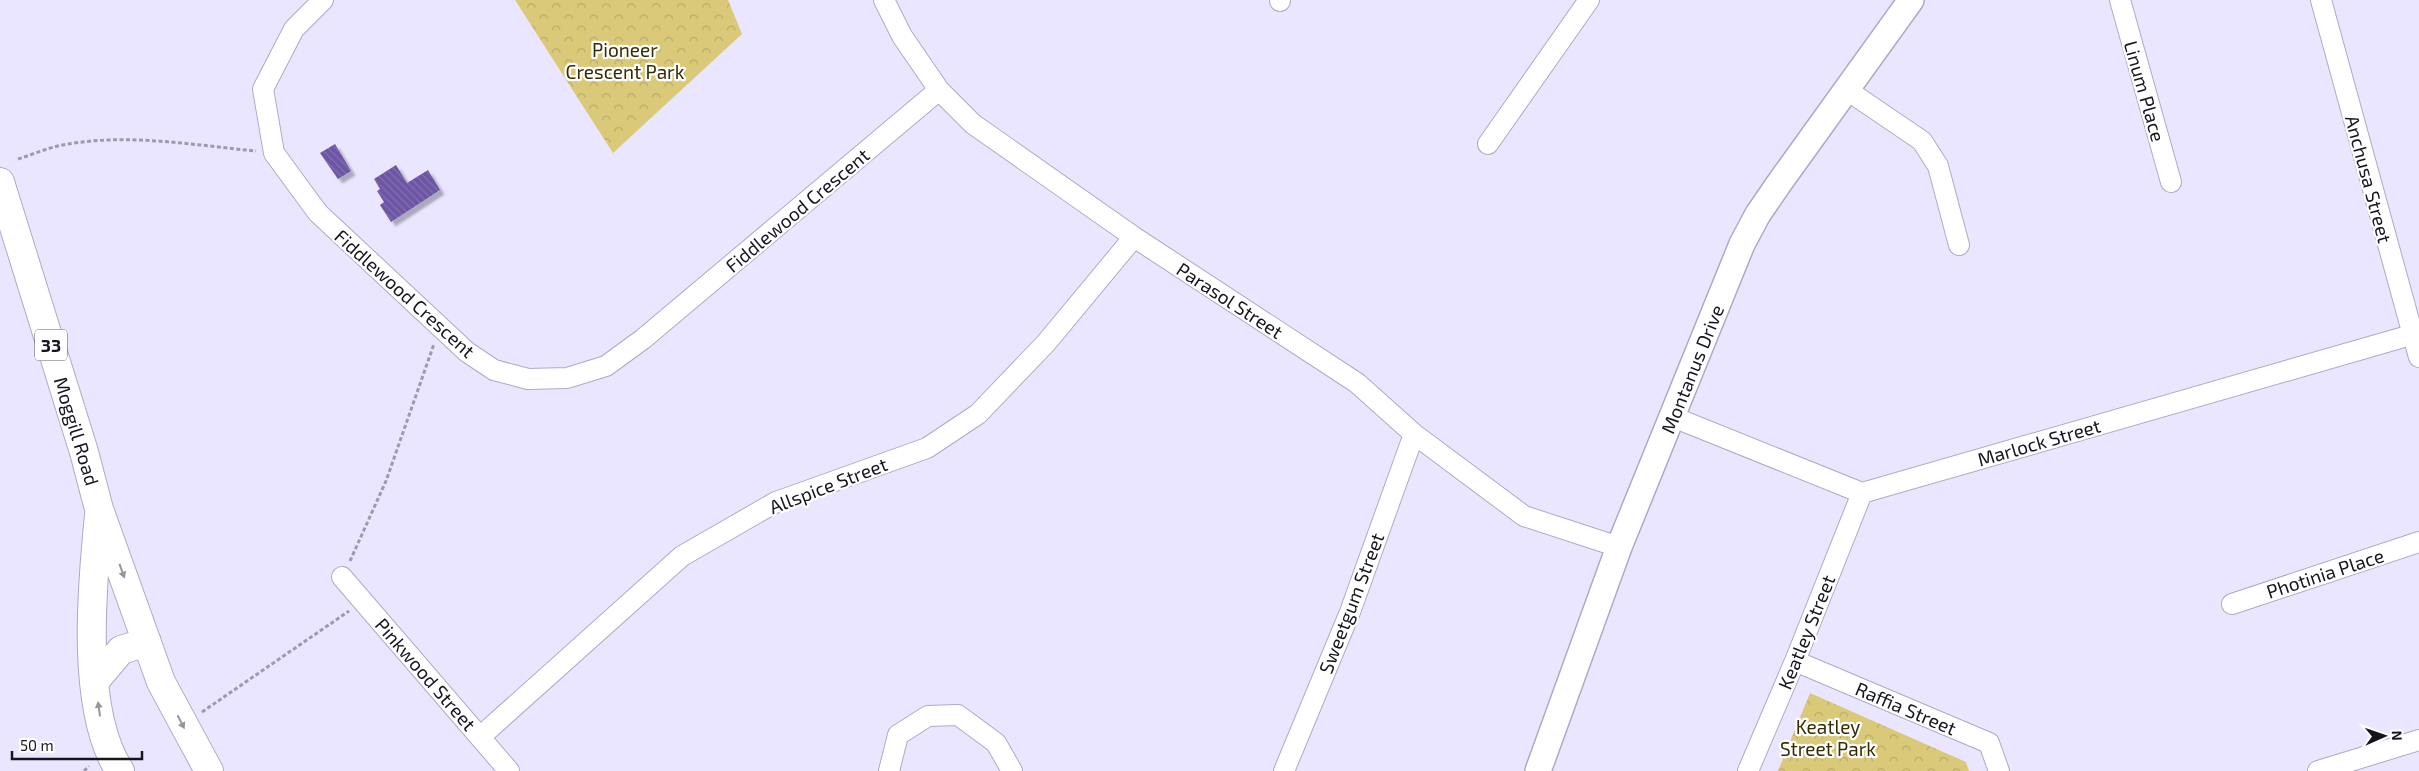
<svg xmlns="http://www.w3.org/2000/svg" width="2419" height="771" font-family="'Exo 2',sans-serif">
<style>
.forest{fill:url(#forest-crowns)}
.building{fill:url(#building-back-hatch);filter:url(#shadow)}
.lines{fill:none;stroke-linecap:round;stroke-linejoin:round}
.minor-casing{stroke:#afa9c7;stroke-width:22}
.tertiary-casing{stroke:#afa9c7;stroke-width:28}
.primary-casing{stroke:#afa9c7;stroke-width:30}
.path{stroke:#9e99ad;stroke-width:3;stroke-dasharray:4 2.5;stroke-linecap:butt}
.minor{stroke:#fff;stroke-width:20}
.tertiary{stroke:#fff;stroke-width:25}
.primary{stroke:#fff;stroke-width:28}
.oneway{fill:#97959a}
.labels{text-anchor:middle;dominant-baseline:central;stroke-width:4.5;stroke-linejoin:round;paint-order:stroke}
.shield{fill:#fff;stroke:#5d5a62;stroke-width:1}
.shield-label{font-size:18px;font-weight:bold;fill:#17141f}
.park-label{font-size:19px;fill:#342c00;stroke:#fff}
.street-label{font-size:19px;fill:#17141f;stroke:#fff}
</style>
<defs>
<pattern id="forest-crowns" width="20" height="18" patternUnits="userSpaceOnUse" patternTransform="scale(1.25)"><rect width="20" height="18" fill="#dac979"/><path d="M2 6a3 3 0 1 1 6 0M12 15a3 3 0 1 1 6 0" fill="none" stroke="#baac68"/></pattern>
<pattern id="building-back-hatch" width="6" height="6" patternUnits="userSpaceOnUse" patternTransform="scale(1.25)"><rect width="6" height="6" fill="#6d55a6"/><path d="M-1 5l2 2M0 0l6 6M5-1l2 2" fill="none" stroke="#806eac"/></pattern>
<filter id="shadow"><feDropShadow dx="4.5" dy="4.5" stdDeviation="1" flood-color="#0004"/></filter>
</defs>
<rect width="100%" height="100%" fill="#ebe6ff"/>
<path class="forest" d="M 515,0 L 728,0 L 742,34 L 613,153 Z
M 1810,693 L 1966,762 L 1969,771 L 1778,771 Z"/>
<path class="building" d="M 335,144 L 351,171 L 338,179 L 320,153 Z
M 396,165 L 407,183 L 428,170 L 440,190 L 391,222 L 380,205 L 384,202 L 377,191 L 380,189 L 374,179 Z"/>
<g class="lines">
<defs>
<path id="minor" d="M 323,0 L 294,29 L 263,89 L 274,153 L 318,213 L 467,352 L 494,370 L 528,379 L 567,378 L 606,366 L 643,339 L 939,90
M 884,0 L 902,36 L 939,90 L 973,124 L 1134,237 L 1357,383 L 1414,434 L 1524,516 L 1619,547
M 2120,0 L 2171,182
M 2321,0 L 2419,357
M 1280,1 L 1280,0
M 1847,90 L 1922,141 L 1938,166 L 1959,245
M 1488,144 L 1589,0
M 1673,417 L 1862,493 L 2411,335
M 342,577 L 509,771
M 2232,604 L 2419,542
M 1795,661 L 1989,743 L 1999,771
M 480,737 L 682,556 L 776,502 L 927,448 L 978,414 L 1046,343 L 1134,237
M 889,771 L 898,735 L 928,716 L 958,715 L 996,743 L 1012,771
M 1284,771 L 1350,612 L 1414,434
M 1748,771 L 1795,661 L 1862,493
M 2318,771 L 2419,740"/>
<path id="tertiary" d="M 1538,771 L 1619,547 L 1742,244 L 1758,214 L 1780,182 L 1911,0"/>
<path id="primary" d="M 0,182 L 84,452 L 99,509 L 161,682 L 209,771
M 99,515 C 92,585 80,711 120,771
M 95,681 L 121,650 L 147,642"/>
</defs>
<use href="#minor" class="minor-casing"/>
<use href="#tertiary" class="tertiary-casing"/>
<use href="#primary" class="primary-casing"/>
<path class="path" d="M 18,159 C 31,155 45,149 58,146 C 122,132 192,145 256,151
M 350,561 L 386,481 L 434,344
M 202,712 L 349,611
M 84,771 L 89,766"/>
<use href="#minor" class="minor"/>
<use href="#tertiary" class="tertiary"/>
<use href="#primary" class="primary"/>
</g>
<defs><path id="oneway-solid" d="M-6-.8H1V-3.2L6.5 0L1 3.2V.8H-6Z" transform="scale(1.25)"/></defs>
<g class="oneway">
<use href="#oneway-solid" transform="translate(122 571) rotate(70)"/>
<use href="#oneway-solid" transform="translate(99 709) rotate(-98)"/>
<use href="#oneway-solid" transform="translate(181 722) rotate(63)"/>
</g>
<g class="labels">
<rect class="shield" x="35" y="329.5" width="32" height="31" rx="4"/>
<g class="shield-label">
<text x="51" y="345">33</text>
</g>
<g class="park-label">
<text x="625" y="49">Pioneer<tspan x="625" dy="22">Crescent Park</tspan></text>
<text x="1828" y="726">Keatley<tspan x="1828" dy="22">Street Park</tspan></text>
</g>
<g class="street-label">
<text transform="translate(2145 91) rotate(74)">Linum Place</text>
<text transform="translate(2369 179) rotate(75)">Anchusa Street</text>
<text transform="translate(797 210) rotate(-40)">Fiddlewood Crescent</text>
<text transform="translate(405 293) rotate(42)">Fiddlewood Crescent</text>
<text transform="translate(1230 300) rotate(33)">Parasol Street</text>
<text transform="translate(1692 369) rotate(-68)">Montanus Drive</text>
<text transform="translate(77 431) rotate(73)">Moggill Road</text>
<text transform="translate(2039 442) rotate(-16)">Marlock Street</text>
<text transform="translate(828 485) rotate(-21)">Allspice Street</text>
<text transform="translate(2325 573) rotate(-18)">Photinia Place</text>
<text transform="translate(1351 603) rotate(-69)">Sweetgum Street</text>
<text transform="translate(1806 632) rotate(-68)">Keatley Street</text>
<text transform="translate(426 674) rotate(49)">Pinkwood Street</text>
<text transform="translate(1906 708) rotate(23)">Raffia Street</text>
</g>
</g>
<g transform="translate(2384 736) rotate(88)" stroke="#ffffff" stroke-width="4" paint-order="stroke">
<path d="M0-4L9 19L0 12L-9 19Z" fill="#17141f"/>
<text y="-8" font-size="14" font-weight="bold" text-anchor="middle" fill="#17141f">N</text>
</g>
<path d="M12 751v8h130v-8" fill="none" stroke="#17141f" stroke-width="2.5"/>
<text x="20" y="751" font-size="15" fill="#17141f" stroke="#ffffff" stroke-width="4" paint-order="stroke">50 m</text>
</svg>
